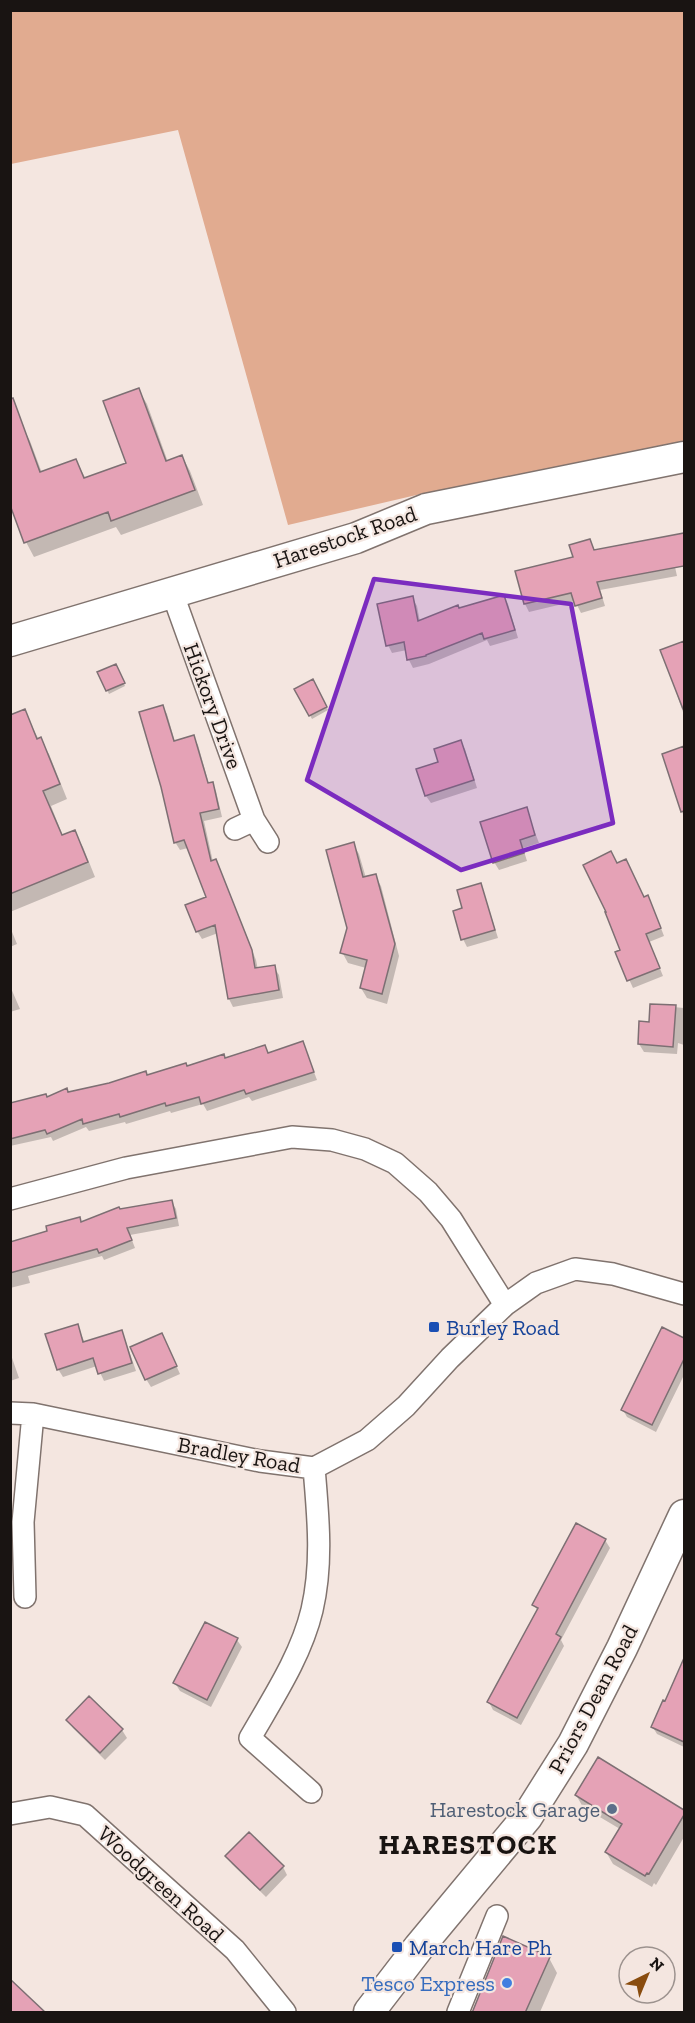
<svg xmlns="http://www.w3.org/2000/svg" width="695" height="2023" font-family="'Zilla Slab',serif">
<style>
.green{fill:#e1ab90}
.shadow{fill:#0003}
.building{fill:#e5a2b6;stroke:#7d6f73;stroke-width:1.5}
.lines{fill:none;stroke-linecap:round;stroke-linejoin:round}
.street-casing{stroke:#80736e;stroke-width:24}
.secondary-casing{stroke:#80736e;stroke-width:33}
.street{stroke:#fff;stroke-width:21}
.secondary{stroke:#fff;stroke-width:30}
.marked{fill:#7b2cbf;fill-opacity:0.2;stroke:#7b2cbf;stroke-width:4.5;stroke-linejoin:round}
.transit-dot{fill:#1a4fb4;stroke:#f4e6e0;stroke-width:2}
.service-dot{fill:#5c6f8a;stroke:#f4e6e0;stroke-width:2}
.shop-dot{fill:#3f7fe0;stroke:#f4e6e0;stroke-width:2}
.labels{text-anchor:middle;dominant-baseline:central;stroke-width:4.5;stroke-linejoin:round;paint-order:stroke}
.street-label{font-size:22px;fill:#191412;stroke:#f4e6e0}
.transit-label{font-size:22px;fill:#164399;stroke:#f4e6e0;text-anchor:start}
.service-label{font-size:22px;fill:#4e5e75;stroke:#f4e6e0;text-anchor:end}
.shop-label{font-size:22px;fill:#366cbe;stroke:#f4e6e0;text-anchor:end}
.district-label{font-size:28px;font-weight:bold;letter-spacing:1.5px;fill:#191412;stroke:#f4e6e0}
</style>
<rect width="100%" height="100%" fill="#f4e6e0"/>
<path class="green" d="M 11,11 L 684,11 L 684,445 L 425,493 L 288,525 L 178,130 L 11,164 Z"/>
<path class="shadow" d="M 138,389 L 147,404 L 168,462 L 182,456 L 190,471 L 203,505 L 121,535 L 116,527 L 34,557 L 26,542 L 22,426 L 30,441 L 42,473 L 76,461 L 86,479 L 128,464 Z
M 684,534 L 684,566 L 675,567 L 677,576 L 600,590 L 605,606 L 581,613 L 575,601 L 529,612 L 525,604 L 517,572 L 575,559 L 590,540 L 595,551 Z
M 504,597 L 508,604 L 518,638 L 490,646 L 487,640 L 429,664 L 413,668 L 409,660 L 407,650 L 392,653 L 388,645 L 412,598 L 417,606 L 420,622 Z
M 684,642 L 684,715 L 662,651 Z
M 117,669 L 125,686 L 109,694 L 99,673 Z
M 313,681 L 328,710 L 312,719 L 296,689 Z
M 162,706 L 167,714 L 175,742 L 193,737 L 198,745 L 209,784 L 212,783 L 216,791 L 222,817 L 204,821 L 213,862 L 215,861 L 220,869 L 256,960 L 258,970 L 274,967 L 279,975 L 283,998 L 233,1007 L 229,999 L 218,933 L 202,939 L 197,931 L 208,898 L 188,848 L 180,850 L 175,842 Z
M 24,711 L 39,740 L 49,754 L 67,799 L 51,806 L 63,836 L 74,832 L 83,847 L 95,877 L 10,912 L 10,717 Z
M 460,742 L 465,749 L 477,788 L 431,803 L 426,796 L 440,763 Z
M 684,748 L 684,817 L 663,755 Z
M 526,809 L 539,843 L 523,848 L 527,861 L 499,870 L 494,862 Z
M 353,844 L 359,854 L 366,878 L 375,876 L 381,886 L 399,956 L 387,1004 L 367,998 L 361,988 L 366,968 L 348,963 L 342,952 L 348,928 Z
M 617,865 L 652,905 L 664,936 L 649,942 L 663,976 L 633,988 L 617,953 L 621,951 Z
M 480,885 L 484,893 L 498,938 L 467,947 L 463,939 L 464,909 Z
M 10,927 L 17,944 L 10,947 Z
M 10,986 L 20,1009 L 10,1012 Z
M 652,1005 L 684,1008 L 684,1045 L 678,1043 L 677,1054 L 644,1052 L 639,1044 L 650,1023 Z
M 303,1043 L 317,1080 L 252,1101 L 249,1097 L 207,1111 L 203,1104 L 171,1113 L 170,1111 L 126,1124 L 125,1122 L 89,1131 L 86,1127 L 53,1141 L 51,1137 L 10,1146 L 10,1103 L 47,1098 L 187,1068 L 225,1059 L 264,1047 L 269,1054 Z
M 171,1201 L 176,1209 L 179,1226 L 130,1235 L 135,1248 L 104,1260 L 102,1256 L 28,1276 L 30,1283 L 10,1288 L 10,1243 L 119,1211 Z
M 77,1325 L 85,1343 L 121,1332 L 125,1339 L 136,1371 L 104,1381 L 97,1366 L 63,1377 L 58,1369 Z
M 663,1329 L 684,1339 L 684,1375 L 656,1432 L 627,1417 L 623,1410 Z
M 166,1343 L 180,1374 L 151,1387 L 146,1379 Z
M 10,1352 L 19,1378 L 10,1381 Z
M 605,1540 L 610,1548 L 561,1640 L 564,1646 L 521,1725 L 493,1710 L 489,1702 L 538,1611 L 534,1605 Z
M 237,1640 L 242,1647 L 211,1707 L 180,1691 L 175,1683 Z
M 684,1662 L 684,1747 L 657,1734 L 652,1726 L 666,1703 Z
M 68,1720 L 122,1730 L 127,1738 L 105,1760 L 73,1728 Z
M 598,1759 L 684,1812 L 684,1837 L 656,1885 L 654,1883 L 652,1887 L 613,1864 L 606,1852 L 620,1829 L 583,1807 L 576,1795 Z
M 227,1856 L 283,1867 L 287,1875 L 266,1897 L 232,1864 Z
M 549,1958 L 557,1973 L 540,2012 L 473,2012 Z"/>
<path class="building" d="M 139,388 L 166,461 L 182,455 L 195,490 L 111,521 L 108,512 L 24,543 L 10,505 L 10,399 L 13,398 L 40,472 L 76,459 L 84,478 L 126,463 L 103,401 Z
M 684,533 L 684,566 L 597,582 L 602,598 L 575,606 L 571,593 L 524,604 L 515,571 L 573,557 L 569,545 L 590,539 L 594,550 Z
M 504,595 L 515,630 L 484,639 L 482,633 L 426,655 L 426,656 L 407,660 L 404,642 L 386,646 L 377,604 L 413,596 L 418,621 L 458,605 L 459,608 Z
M 684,641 L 684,709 L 683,709 L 660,650 Z
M 116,664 L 125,683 L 106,691 L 97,672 Z
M 313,679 L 327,707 L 309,716 L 294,689 Z
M 163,705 L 174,741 L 194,735 L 208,783 L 213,782 L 219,809 L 200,813 L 211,861 L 216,859 L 252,950 L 255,968 L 275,965 L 279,990 L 228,999 L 215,925 L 196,932 L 185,905 L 206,897 L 184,840 L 174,843 L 161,787 L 139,712 Z
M 25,709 L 37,739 L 41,737 L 60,784 L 43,791 L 62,835 L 75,830 L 88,862 L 10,894 L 10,715 Z
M 461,740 L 474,780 L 425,796 L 416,769 L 438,762 L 434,749 Z
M 684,746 L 684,811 L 681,812 L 662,754 Z
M 527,807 L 535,835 L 520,840 L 524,853 L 493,863 L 480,822 Z
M 354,842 L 363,877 L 376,874 L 395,944 L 382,994 L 360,988 L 367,960 L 340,953 L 347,928 L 326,850 Z
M 611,851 L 617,863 L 626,859 L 644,897 L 648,895 L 661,928 L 646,934 L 660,968 L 627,981 L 615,952 L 620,950 L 605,912 L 606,912 L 583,865 Z
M 481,883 L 495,930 L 461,940 L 453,911 L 462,908 L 457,890 Z
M 650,1004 L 676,1005 L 673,1047 L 638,1044 L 639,1021 L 649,1022 Z
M 303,1041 L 314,1072 L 246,1094 L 244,1090 L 201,1104 L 199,1097 L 166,1106 L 165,1103 L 120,1117 L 119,1114 L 83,1124 L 82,1119 L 47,1134 L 45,1130 L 10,1139 L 10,1103 L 46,1094 L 47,1097 L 67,1088 L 68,1092 L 109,1083 L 146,1071 L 147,1075 L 186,1063 L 187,1066 L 224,1054 L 225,1058 L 265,1045 L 268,1053 Z
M 172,1200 L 176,1218 L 127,1228 L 132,1240 L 99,1253 L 97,1249 L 10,1273 L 10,1242 L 47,1231 L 46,1226 L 80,1217 L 81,1222 L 119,1207 L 120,1209 Z
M 78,1324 L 83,1342 L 122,1330 L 132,1363 L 98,1374 L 93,1358 L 57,1370 L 45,1334 Z
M 662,1327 L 684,1338 L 684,1359 L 652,1425 L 621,1410 Z
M 162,1333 L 177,1366 L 145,1380 L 130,1347 Z
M 576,1523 L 606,1539 L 556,1634 L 561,1637 L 517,1718 L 487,1702 L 538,1608 L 532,1605 Z
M 205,1622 L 238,1638 L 207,1700 L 173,1683 Z
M 684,1658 L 684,1742 L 651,1727 L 663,1700 L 665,1701 Z
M 89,1696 L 123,1729 L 100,1753 L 66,1720 Z
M 598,1757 L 684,1810 L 684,1815 L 649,1874 L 647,1873 L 645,1876 L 605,1852 L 622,1824 L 575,1795 Z
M 249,1832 L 284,1866 L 260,1890 L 225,1856 Z
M 503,1936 L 550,1957 L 525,2013 L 472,2013 Z
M 10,1979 L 46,2013 L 10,2013 Z"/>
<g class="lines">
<defs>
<path id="street" d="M 172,592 L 254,820 L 268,842
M 235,829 L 254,820
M 10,1199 L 126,1168 L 292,1137 L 332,1140 L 365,1149 L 395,1163 L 428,1192 L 451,1219 L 505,1305
M 10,1413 L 33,1414 L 260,1461 L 314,1468 L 367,1440 L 406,1406 L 450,1358 L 505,1305 L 536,1283 L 575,1269 L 613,1274 L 684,1294
M 25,1597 L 23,1522 L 33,1414
M 311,1792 L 250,1738 C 273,1698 301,1656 312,1610 C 323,1563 318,1515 314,1468
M 10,1814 L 50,1807 L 85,1815 L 235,1950 L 285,2012
M 458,2012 L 497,1916"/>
<path id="secondary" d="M 10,641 L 356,538 L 426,509 L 684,457
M 369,2012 L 419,1947 L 527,1817 L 573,1744 L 622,1648 L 684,1515"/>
</defs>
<use href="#street" class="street-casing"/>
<use href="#secondary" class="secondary-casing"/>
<use href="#street" class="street"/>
<use href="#secondary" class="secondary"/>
</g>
<path class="marked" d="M 374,579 L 571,604 L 613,823 L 461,870 L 307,780 Z"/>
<g class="transit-dot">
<rect x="428" y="1321" width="12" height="12" rx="3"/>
<rect x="391" y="1941" width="12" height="12" rx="3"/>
</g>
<circle class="service-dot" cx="612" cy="1809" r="6"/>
<circle class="shop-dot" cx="507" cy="1983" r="6"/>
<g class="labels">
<g class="street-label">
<text transform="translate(345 537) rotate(-19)">Harestock Road</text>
<text transform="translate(213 706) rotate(70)">Hickory Drive</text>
<text transform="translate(239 1455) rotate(10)">Bradley Road</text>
<text transform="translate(593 1699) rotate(-62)">Priors Dean Road</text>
<text transform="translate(161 1884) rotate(42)">Woodgreen Road</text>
</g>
<g class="transit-label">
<text x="446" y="1327">Burley Road</text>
<text x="409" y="1947">March Hare Ph</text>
</g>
<g class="service-label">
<text x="600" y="1809">Harestock Garage</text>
</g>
<g class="shop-label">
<text x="495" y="1983">Tesco Express</text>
</g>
<g class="district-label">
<text x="468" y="1844">HARESTOCK</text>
</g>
</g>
<rect width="695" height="2023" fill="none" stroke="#191412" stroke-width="24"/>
<g transform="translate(647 1975) rotate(43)"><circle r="28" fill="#f4e6e0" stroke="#9c928e" stroke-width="1.5"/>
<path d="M0-4.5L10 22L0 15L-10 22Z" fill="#894c0e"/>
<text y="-9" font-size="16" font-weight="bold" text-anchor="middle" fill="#191412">N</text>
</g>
</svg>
